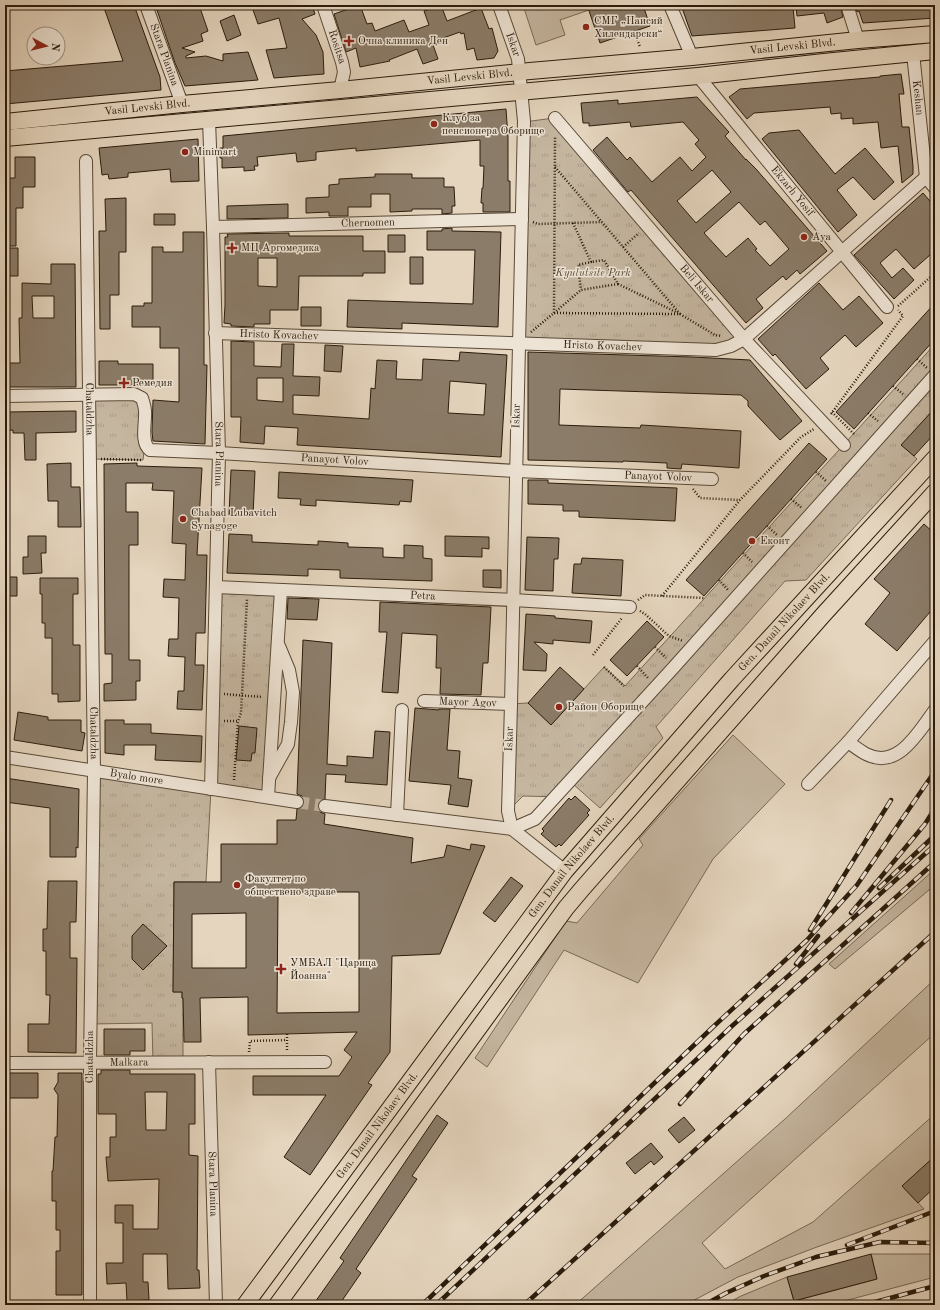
<svg xmlns="http://www.w3.org/2000/svg" width="940" height="1310" font-family="'Old Standard TT',serif">
<style>
.grass{fill:#c5b6a0;stroke:#786956}
.park{fill:url(#park-tufts);stroke:#786956}
.building{fill:#8b7c69;stroke:#2a1c0c;fill-rule:evenodd}
.lines{fill:none;stroke-linecap:round;stroke-linejoin:round}
.minor-tunnel{stroke:#c0b09a;stroke-width:12;stroke-dasharray:12 6;stroke-linecap:butt}
.minor-casing{stroke:#594a38;stroke-width:14}
.major-casing{stroke:#2a1c0c;stroke-width:18}
.path{stroke:#2a1c0c;stroke-width:2.5;stroke-dasharray:1 2;stroke-linecap:butt}
.minor{stroke:#eee4d5;stroke-width:12}
.major{stroke:#e5d5be;stroke-width:16}
.rail-casing{stroke:#2a1c0c;stroke-width:4.5}
.rail{stroke:#eee4d5;stroke-width:3;stroke-dasharray:9;stroke-linecap:butt}
.poi-dot{fill:#8f2418;stroke:#eee4d5;stroke-width:1.5}
.labels{text-anchor:middle;dominant-baseline:central;stroke-width:3;stroke-linejoin:round;paint-order:stroke}
.poi-label{font-size:11px;fill:#2a1c0c;stroke:#eee4d5;text-anchor:start}
.street-label{font-size:11px;fill:#2a1c0c;stroke:#eee4d5}
.park-label{font-size:11px;font-style:italic;fill:#584a38;stroke:#eee4d5}
</style>
<defs>
<pattern id="park-tufts" width="24" height="20" patternUnits="userSpaceOnUse"><rect width="24" height="20" fill="#c5b6a0"/><path d="M3 7l-1-3M5 7V3M7 7l1-3M15 17l-1-3M17 17v-4M19 17l1-3" fill="none" stroke="#a99c89"/></pattern>
</defs>
<rect width="100%" height="100%" fill="#e5d5be"/>
<filter id="stains"><feTurbulence type="fractalNoise" baseFrequency=".005" numOctaves="4"/><feColorMatrix values="0 0 0 0 .2 0 0 0 0 .09 0 0 0 0 .02 0 0 0 .5 -.17"/></filter>
<radialGradient id="worn" r=".72"><stop offset=".6" stop-color="#630" stop-opacity="0"/><stop offset="1" stop-color="#630" stop-opacity=".3"/></radialGradient>
<path class="grass" d="M 523,5 L 587,5 L 589,10 L 560,20 L 565,35 L 536,45 Z
M 733,735 L 785,784 L 713,859 L 638,983 L 564,950 L 487,1067 L 475,1058 L 566,921 L 577,923 L 643,845 L 639,839 Z
M 935,869 L 935,885 L 929,890 L 835,969 L 829,964 Z
M 935,979 L 935,1033 L 702,1243 L 725,1269 L 813,1222 L 935,1114 L 935,1156 L 902,1186 L 924,1209 L 817,1247 L 738,1277 L 685,1305 L 575,1305 L 785,1119 Z
M 871,1254 L 935,1254 L 935,1277 L 829,1305 L 724,1305 L 741,1296 L 787,1277 L 794,1301 L 877,1279 Z"/>
<path class="park" d="M 554,118 L 744,338 L 716,349 L 519,343 L 524,122 Z
M 935,344 L 935,408 L 902,445 L 917,459 L 806,580 L 785,581 L 656,727 L 663,738 L 600,808 L 573,784 L 562,797 L 523,796 L 508,811 L 511,704 L 528,703 L 551,725 L 604,667 L 625,686 Z
M 89,394 L 142,398 L 145,442 L 143,460 L 91,459 Z
M 216,587 L 281,590 L 268,797 L 211,789 L 206,882 L 174,882 L 173,992 L 182,992 L 182,998 L 183,999 L 183,1062 L 153,1063 L 152,1023 L 91,1024 L 94,771 L 211,789 Z"/>
<path class="building" d="M 103,5 L 134,5 L 160,77 L 161,90 L 5,104 L 5,71 L 123,61 Z
M 172,5 L 199,5 L 208,31 L 201,34 L 203,41 L 182,48 L 195,52 L 186,56 L 186,58 L 206,56 L 223,61 L 223,54 L 248,52 L 258,80 L 185,86 L 175,63 L 157,10 Z
M 259,5 L 276,5 L 278,10 L 292,5 L 312,5 L 315,14 L 302,19 L 316,35 L 323,52 L 324,74 L 274,78 L 266,50 L 287,48 L 279,18 L 258,24 L 252,7 Z
M 360,5 L 367,24 L 372,23 L 375,31 L 404,20 L 409,32 L 429,25 L 424,11 L 441,5 L 447,21 L 481,8 L 489,29 L 492,28 L 498,51 L 494,58 L 477,60 L 474,48 L 467,50 L 464,33 L 461,34 L 460,32 L 432,42 L 438,59 L 423,64 L 417,49 L 389,60 L 390,61 L 360,67 L 356,48 L 346,52 L 334,14 Z
M 587,5 L 643,5 L 650,26 L 600,43 Z
M 681,5 L 705,5 L 707,9 L 726,7 L 726,5 L 773,5 L 773,9 L 793,7 L 795,28 L 692,36 Z
M 796,5 L 840,5 L 843,17 L 827,23 L 824,13 L 797,16 Z
M 855,5 L 935,5 L 935,18 L 863,23 L 859,11 L 857,12 Z
M 234,15 L 241,35 L 227,41 L 220,21 Z
M 901,74 L 904,94 L 899,94 L 902,127 L 909,127 L 913,166 L 913,174 L 902,183 L 898,146 L 881,148 L 878,122 L 853,124 L 853,118 L 841,119 L 841,113 L 831,114 L 830,107 L 754,113 L 747,119 L 729,97 L 740,89 L 880,77 L 880,76 Z
M 697,97 L 729,132 L 725,136 L 746,160 L 746,159 L 756,169 L 827,251 L 800,274 L 797,270 L 786,280 L 783,276 L 756,299 L 763,308 L 746,323 L 631,190 L 628,192 L 593,150 L 607,137 L 627,160 L 630,157 L 652,182 L 680,157 L 692,171 L 706,157 L 695,144 L 699,140 L 683,122 L 631,127 L 630,122 L 589,126 L 589,123 L 583,123 L 581,103 L 618,100 L 618,104 ZM 712,170 L 731,192 L 696,223 L 677,201 ZM 739,202 L 760,225 L 765,221 L 789,249 L 770,266 L 755,250 L 757,249 L 748,238 L 726,257 L 704,233 Z
M 506,109 L 508,137 L 508,181 L 510,181 L 510,212 L 483,212 L 483,203 L 481,203 L 482,188 L 483,188 L 484,166 L 480,166 L 480,140 L 356,151 L 356,148 L 316,152 L 316,160 L 297,162 L 296,153 L 257,157 L 258,166 L 254,166 L 255,170 L 244,171 L 244,167 L 222,168 L 222,158 L 220,158 L 220,148 L 223,148 L 223,136 Z
M 799,130 L 835,174 L 865,148 L 894,182 L 874,200 L 853,177 L 837,190 L 857,215 L 838,232 L 762,139 L 769,133 Z
M 198,139 L 199,181 L 171,182 L 170,169 L 128,173 L 128,177 L 109,179 L 108,174 L 102,175 L 99,148 Z
M 15,157 L 35,157 L 35,187 L 23,187 L 23,208 L 16,208 L 16,246 L 5,246 L 5,178 L 15,178 Z
M 375,174 L 412,174 L 412,178 L 444,178 L 444,187 L 454,187 L 455,206 L 452,206 L 452,213 L 442,214 L 442,209 L 412,209 L 412,211 L 390,212 L 390,194 L 371,194 L 371,207 L 348,207 L 348,216 L 329,216 L 329,212 L 306,213 L 306,198 L 329,197 L 329,185 L 339,184 L 339,179 L 375,177 Z
M 923,193 L 935,207 L 935,260 L 930,255 L 914,269 L 896,249 L 880,263 L 892,278 L 903,268 L 914,280 L 894,299 L 854,255 Z
M 126,198 L 126,252 L 119,252 L 119,295 L 110,295 L 110,329 L 100,329 L 99,231 L 106,231 L 105,199 Z
M 288,204 L 288,218 L 227,219 L 227,206 Z
M 154,214 L 175,214 L 175,225 L 154,225 Z
M 452,228 L 452,231 L 501,232 L 498,327 L 402,323 L 402,329 L 347,327 L 348,300 L 473,304 L 475,250 L 427,250 L 427,231 L 442,231 L 442,229 Z
M 183,232 L 204,232 L 204,365 L 207,365 L 205,444 L 153,441 L 152,432 L 153,400 L 179,402 L 179,348 L 160,348 L 160,327 L 132,327 L 132,306 L 144,306 L 144,303 L 152,303 L 152,247 L 163,247 L 163,252 L 183,252 Z
M 289,233 L 289,236 L 363,236 L 363,251 L 385,251 L 385,273 L 363,273 L 363,276 L 299,276 L 298,310 L 270,310 L 270,324 L 254,324 L 254,327 L 231,326 L 231,324 L 224,323 L 225,305 L 225,237 L 228,237 L 227,234 ZM 258,258 L 277,258 L 277,287 L 258,286 Z
M 388,235 L 405,235 L 405,252 L 388,252 Z
M 8,248 L 18,248 L 18,276 L 8,276 Z
M 410,257 L 423,257 L 423,284 L 410,284 Z
M 51,264 L 75,264 L 76,387 L 5,387 L 5,363 L 20,363 L 19,318 L 22,318 L 22,283 L 51,284 ZM 32,296 L 54,296 L 54,318 L 33,318 Z
M 819,283 L 843,310 L 859,296 L 883,323 L 856,347 L 845,335 L 820,358 L 829,369 L 806,389 L 775,354 L 773,356 L 758,339 Z
M 935,303 L 935,339 L 854,429 L 836,412 Z
M 301,307 L 321,307 L 321,326 L 301,326 Z
M 231,341 L 254,342 L 254,366 L 281,367 L 282,344 L 294,344 L 293,376 L 320,377 L 319,396 L 293,395 L 293,414 L 369,419 L 371,388 L 375,389 L 377,360 L 397,361 L 396,379 L 422,380 L 423,359 L 459,361 L 460,352 L 507,355 L 501,457 L 297,445 L 298,428 L 265,426 L 264,444 L 240,442 L 241,417 L 231,417 ZM 257,378 L 283,378 L 283,402 L 257,400 ZM 450,381 L 486,384 L 484,415 L 448,413 Z
M 325,345 L 343,346 L 341,372 L 324,371 Z
M 528,352 L 692,357 L 750,360 L 802,421 L 780,440 L 748,406 L 748,401 L 741,395 L 560,389 L 559,425 L 640,428 L 641,425 L 741,431 L 739,468 L 682,464 L 681,469 L 667,468 L 667,463 L 623,461 L 623,462 L 528,460 Z
M 99,361 L 118,361 L 118,364 L 153,364 L 153,385 L 99,385 Z
M 935,408 L 935,433 L 914,456 L 901,445 Z
M 76,411 L 76,432 L 36,433 L 36,460 L 25,460 L 24,433 L 13,433 L 13,430 L 5,431 L 5,412 Z
M 809,443 L 827,459 L 704,596 L 686,580 Z
M 71,463 L 71,487 L 80,487 L 81,527 L 58,527 L 58,501 L 48,501 L 47,464 Z
M 137,463 L 137,466 L 202,468 L 197,555 L 207,555 L 205,633 L 196,633 L 195,665 L 204,665 L 202,710 L 177,709 L 178,691 L 184,691 L 185,657 L 168,656 L 169,639 L 178,639 L 179,598 L 163,597 L 164,579 L 185,580 L 186,544 L 172,543 L 174,491 L 152,490 L 153,483 L 126,483 L 126,512 L 138,512 L 138,545 L 129,545 L 129,660 L 140,660 L 140,681 L 136,681 L 136,700 L 104,701 L 104,684 L 112,683 L 112,654 L 105,654 L 104,464 Z
M 231,470 L 255,471 L 253,516 L 229,515 Z
M 279,472 L 413,480 L 411,502 L 400,501 L 399,505 L 316,500 L 316,506 L 300,505 L 301,499 L 278,498 Z
M 528,480 L 548,480 L 548,483 L 677,488 L 675,521 L 579,517 L 579,511 L 563,511 L 563,505 L 528,504 Z
M 924,524 L 935,534 L 935,606 L 897,651 L 865,624 L 890,593 L 874,579 Z
M 229,534 L 252,535 L 252,542 L 318,545 L 318,541 L 348,543 L 348,547 L 383,548 L 383,557 L 404,558 L 404,545 L 423,546 L 423,558 L 432,559 L 432,581 L 340,578 L 340,570 L 308,569 L 308,576 L 227,573 Z
M 28,536 L 46,536 L 46,553 L 41,553 L 42,573 L 23,574 L 23,557 L 28,557 Z
M 445,536 L 489,537 L 489,549 L 482,548 L 482,557 L 445,556 Z
M 527,537 L 559,538 L 558,559 L 554,559 L 553,591 L 525,590 Z
M 582,558 L 623,560 L 621,596 L 572,593 L 574,564 L 581,564 Z
M 483,570 L 501,570 L 501,588 L 483,587 Z
M 5,577 L 17,577 L 17,596 L 5,596 Z
M 40,578 L 78,578 L 78,594 L 73,594 L 73,645 L 80,645 L 80,701 L 58,702 L 58,694 L 52,694 L 52,638 L 45,638 L 45,623 L 42,623 L 42,594 L 40,594 Z
M 288,598 L 319,599 L 317,620 L 287,619 Z
M 380,602 L 491,607 L 488,663 L 483,663 L 481,695 L 440,694 L 441,668 L 436,668 L 437,635 L 402,633 L 398,693 L 382,692 L 387,632 L 379,632 Z
M 526,614 L 555,616 L 555,618 L 592,621 L 590,643 L 553,640 L 553,644 L 534,642 L 547,654 L 546,671 L 523,670 Z
M 647,621 L 664,637 L 627,676 L 610,660 Z
M 303,640 L 332,643 L 327,764 L 347,766 L 347,756 L 373,758 L 375,731 L 390,732 L 387,785 L 345,782 L 346,775 L 326,774 L 325,799 L 319,801 L 318,805 L 320,812 L 325,814 L 324,824 L 413,838 L 411,863 L 444,857 L 447,845 L 470,850 L 471,844 L 485,846 L 440,954 L 392,956 L 390,1052 L 368,1083 L 372,1085 L 310,1175 L 284,1157 L 326,1095 L 253,1095 L 253,1076 L 339,1076 L 352,1057 L 344,1050 L 357,1032 L 248,1035 L 248,997 L 200,998 L 201,1042 L 184,1042 L 183,998 L 182,998 L 182,992 L 173,992 L 174,882 L 221,882 L 221,844 L 277,844 L 277,820 L 296,820 L 297,809 L 303,807 L 304,804 L 304,800 L 302,796 L 297,794 ZM 278,892 L 359,892 L 359,1012 L 277,1013 ZM 246,913 L 246,968 L 192,968 L 192,914 Z
M 560,667 L 584,689 L 551,725 L 528,703 Z
M 415,708 L 439,710 L 439,709 L 450,709 L 447,750 L 460,751 L 458,778 L 472,780 L 468,807 L 448,804 L 451,785 L 409,781 Z
M 18,712 L 48,717 L 48,720 L 81,720 L 81,732 L 85,733 L 82,751 L 14,740 Z
M 105,720 L 124,720 L 124,724 L 151,724 L 151,733 L 202,736 L 201,762 L 155,760 L 156,745 L 124,745 L 124,755 L 105,753 Z
M 239,726 L 257,728 L 255,753 L 252,753 L 251,761 L 236,760 Z
M 5,778 L 79,789 L 78,848 L 76,847 L 76,857 L 50,857 L 50,808 L 5,802 Z
M 575,796 L 590,810 L 587,813 L 589,815 L 561,846 L 559,844 L 556,847 L 541,834 L 544,831 L 542,829 L 569,798 L 571,800 Z
M 511,877 L 523,886 L 495,922 L 483,913 Z
M 48,881 L 77,881 L 76,922 L 70,922 L 70,958 L 77,958 L 76,1053 L 28,1052 L 28,1024 L 49,1024 L 50,995 L 46,995 L 46,951 L 43,951 L 43,929 L 47,929 Z
M 143,924 L 167,946 L 143,970 L 132,959 L 132,936 Z
M 104,1029 L 145,1029 L 145,1051 L 130,1051 L 130,1055 L 104,1055 Z
M 101,1070 L 130,1070 L 130,1074 L 195,1074 L 195,1124 L 189,1124 L 189,1155 L 198,1156 L 197,1270 L 199,1270 L 200,1288 L 168,1289 L 167,1254 L 143,1254 L 143,1282 L 148,1282 L 149,1300 L 127,1301 L 126,1283 L 107,1284 L 106,1263 L 123,1263 L 123,1223 L 115,1223 L 115,1205 L 133,1205 L 133,1229 L 158,1229 L 159,1179 L 108,1181 L 106,1157 L 110,1157 L 110,1137 L 116,1137 L 116,1114 L 98,1114 L 98,1074 L 101,1074 ZM 145,1092 L 167,1092 L 166,1130 L 146,1130 Z
M 5,1073 L 38,1073 L 38,1098 L 5,1098 Z
M 58,1073 L 82,1073 L 82,1295 L 56,1295 L 56,1251 L 60,1251 L 60,1230 L 56,1230 L 56,1201 L 52,1201 L 52,1171 L 53,1171 L 55,1137 L 57,1137 L 58,1095 L 54,1089 L 58,1082 Z
M 437,1115 L 448,1123 L 412,1176 L 417,1179 L 356,1269 L 361,1273 L 339,1305 L 313,1305 L 344,1261 L 340,1258 Z
M 684,1117 L 695,1130 L 679,1143 L 668,1130 Z
M 651,1143 L 663,1157 L 654,1165 L 651,1161 L 635,1174 L 626,1163 Z
M 935,1156 L 935,1187 L 918,1203 L 902,1186 Z
M 871,1254 L 877,1279 L 794,1301 L 787,1277 Z"/>
<g class="lines">
<path class="minor-tunnel" d="M 297,802 L 325,806"/>
<defs>
<g id="minor">
<path id="s1" d="M 146,5 L 182,104"/>
<path id="s2" d="M 323,5 L 342,62 L 344,72 L 340,90"/>
<path id="s3" d="M 499,5 L 518,59 L 524,121 L 511,704 L 508,811 L 512,829"/>
<path d="M 670,5 L 692,57"/>
<path d="M 847,5 L 858,40"/>
<path id="s4" d="M 913,53 L 926,177 L 935,188"/>
<path id="s5" d="M 698,76 L 887,307"/>
<path id="s6" d="M 555,118 L 744,339 L 844,445"/>
<path id="s7" d="M 209,120 L 213,227 L 219,453 L 211,789"/>
<path id="s8" d="M 86,161 L 94,771 L 90,1063 L 90,1305"/>
<path id="s9" d="M 213,227 L 522,219"/>
<path id="s10" d="M 215,333 L 716,350 L 731,346 L 744,339 L 926,177"/>
<path id="s11" d="M 5,396 L 134,394 L 142,398 C 143,402 145,406 145,411 C 146,422 140,443 150,450 L 219,453 L 516,471 L 712,479"/>
<path id="s12" d="M 216,587 L 513,600 L 630,607"/>
<path id="s13" d="M 424,701 L 511,704"/>
<path d="M 848,742 C 854,746 860,751 866,754 C 898,771 919,731 935,710"/>
<path id="s14" d="M 5,757 L 297,802"/>
<path d="M 269,778 L 288,744 L 291,722 L 293,692 L 289,670 L 279,646"/>
<path d="M 808,784 L 848,742 L 935,641"/>
<path d="M 268,797 L 281,590"/>
<path d="M 325,806 L 512,829 L 565,871"/>
<path d="M 397,815 L 402,710"/>
<path d="M 512,829 L 535,819 L 674,667 L 935,375"/>
<path id="s15" d="M 209,1062 L 216,1305"/>
<path id="s16" d="M 5,1063 L 325,1062"/>
</g>
<g id="major">
<path id="s17" d="M 5,122 L 182,104 L 340,90 L 530,71 L 692,57 L 858,40 L 935,34"/>
<path d="M 5,138 L 698,76 L 824,62 L 935,51"/>
<path id="s18" d="M 245,1305 L 565,871 L 732,679 L 935,458"/>
<path d="M 277,1305 L 566,908 L 582,889 L 823,615 L 935,492"/>
</g>
</defs>
<use href="#minor" class="minor-casing"/>
<use href="#major" class="major-casing"/>
<path class="path" d="M 634,31 L 640,47
M 555,167 L 680,314
M 533,222 L 538,224 L 602,222
M 573,223 L 591,262 L 578,265 L 581,290
M 623,247 L 639,233
M 618,284 L 678,313
M 898,306 L 935,273
M 554,313 L 680,314 L 715,335 L 722,336
M 554,313 L 581,290 L 618,284 L 604,260 L 591,262
M 531,332 L 554,313 L 555,136
M 917,359 L 927,368
M 893,386 L 903,394
M 832,412 L 854,434
M 868,413 L 878,421
M 831,414 L 903,316 L 898,310
M 101,459 L 142,460
M 816,472 L 826,481
M 693,489 L 700,498 L 740,500
M 791,499 L 802,508
M 767,526 L 777,535
M 743,553 L 752,562
M 719,580 L 728,590
M 662,596 L 740,500 L 801,437 L 814,429
M 638,600 L 645,595 L 704,598
M 640,611 L 645,614 L 669,636 L 683,641
M 655,647 L 666,658
M 593,655 L 622,618
M 637,666 L 649,679
M 604,667 L 624,686
M 224,694 L 262,697
M 224,721 L 238,721 L 241,713 L 247,599
M 234,780 L 238,721
M 287,1034 L 287,1052
M 249,1052 L 250,1041 L 287,1040"/>
<use href="#minor" class="minor"/>
<use href="#major" class="major"/>
<defs>
<path id="rail" d="M 879,888 L 935,835
M 851,913 L 925,824 L 935,808
M 810,930 L 891,800
M 796,964 L 818,936
M 680,1104 L 744,1034 L 935,862
M 847,1245 L 935,1211
M 422,1305 L 713,1027 L 807,940 L 857,885 L 935,771
M 436,1305 L 732,1026 L 935,845
M 524,1305 L 935,932
M 704,1305 L 726,1293 L 764,1276 L 816,1257 L 880,1242 L 935,1243
M 864,1305 L 935,1286
M 929,1305 L 935,1303"/>
</defs>
<use href="#rail" class="rail-casing"/>
<use href="#rail" class="rail"/>
</g>
<g class="poi-dot">
<circle cx="586" cy="27" r="4"/>
<path d="M347 35h4v4h4v4h-4v4h-4v-4h-4v-4h4z"/>
<circle cx="434" cy="124" r="4"/>
<circle cx="185" cy="152" r="4"/>
<circle cx="804" cy="237" r="4"/>
<path d="M230 242h4v4h4v4h-4v4h-4v-4h-4v-4h4z"/>
<path d="M122 377h4v4h4v4h-4v4h-4v-4h-4v-4h4z"/>
<circle cx="183" cy="519" r="4"/>
<circle cx="752" cy="541" r="4"/>
<circle cx="559" cy="707" r="4"/>
<circle cx="237" cy="885" r="4"/>
<path d="M279 963h4v4h4v4h-4v4h-4v-4h-4v-4h4z"/>
</g>
<g class="labels">
<g class="poi-label">
<text x="594" y="21">СМГ „Паисий<tspan x="594" dy="13">Хилендарски“</tspan></text>
<text x="358" y="41">Очна клиника Ден</text>
<text x="442" y="118">Клуб за<tspan x="442" dy="13">пенсионера Оборище</tspan></text>
<text x="193" y="152">Minimart</text>
<text x="812" y="237">Aya</text>
<text x="241" y="248">МЦ Аргомедика</text>
<text x="132" y="383">Ремедия</text>
<text x="191" y="513">Chabad Lubavitch<tspan x="191" dy="13">Synagoge</tspan></text>
<text x="760" y="541">Еконт</text>
<text x="567" y="707">Район Оборище</text>
<text x="245" y="879">Факултет по<tspan x="245" dy="13">обществено здраве</tspan></text>
<text x="290" y="963">УМБАЛ "Царица<tspan x="290" dy="13">Йоанна"</tspan></text>
</g>
<g class="street-label">
<text stroke="none"><textPath href="#s3" startOffset="42">Iskar</textPath></text>
<text stroke="none"><textPath href="#s2" startOffset="44">Rositsa</textPath></text>
<text stroke="none"><textPath href="#s17" startOffset="791">Vasil Levski Blvd.</textPath></text>
<text stroke="none"><textPath href="#s1" startOffset="53">Stara Planina</textPath></text>
<text stroke="none"><textPath href="#s17" startOffset="467">Vasil Levski Blvd.</textPath></text>
<text stroke="none"><textPath href="#s4" startOffset="45">Keshan</textPath></text>
<text stroke="none"><textPath href="#s17" startOffset="143">Vasil Levski Blvd.</textPath></text>
<text stroke="none"><textPath href="#s5" startOffset="149">Ekzarh Yosif</textPath></text>
<text stroke="none"><textPath href="#s9" startOffset="155">Chernomen</textPath></text>
<text stroke="none"><textPath href="#s6" startOffset="218">Beli Iskar</textPath></text>
<text stroke="none"><textPath href="#s10" startOffset="64">Hristo Kovachev</textPath></text>
<text stroke="none"><textPath href="#s10" startOffset="388">Hristo Kovachev</textPath></text>
<text stroke="none"><textPath href="#s8" startOffset="248">Chataldzha</textPath></text>
<text transform="translate(517 416) rotate(-89)">Iskar</text>
<text stroke="none"><textPath href="#s7" startOffset="334">Stara Planina</textPath></text>
<text stroke="none"><textPath href="#s11" startOffset="377">Panayot Volov</textPath></text>
<text stroke="none"><textPath href="#s11" startOffset="701">Panayot Volov</textPath></text>
<text stroke="none"><textPath href="#s12" startOffset="207">Petra</textPath></text>
<text stroke="none"><textPath href="#s18" startOffset="871">Gen. Danail Nikolaev Blvd.</textPath></text>
<text stroke="none"><textPath href="#s13" startOffset="44">Mayor Agov</textPath></text>
<text stroke="none"><textPath href="#s8" startOffset="572">Chataldzha</textPath></text>
<text transform="translate(510 739) rotate(-88)">Iskar</text>
<text stroke="none"><textPath href="#s14" startOffset="133">Byalo more</textPath></text>
<text stroke="none"><textPath href="#s18" startOffset="547">Gen. Danail Nikolaev Blvd.</textPath></text>
<text transform="translate(90 1057) rotate(-90)">Chataldzha</text>
<text stroke="none"><textPath href="#s16" startOffset="124">Malkara</textPath></text>
<text stroke="none"><textPath href="#s18" startOffset="223">Gen. Danail Nikolaev Blvd.</textPath></text>
<text stroke="none"><textPath href="#s15" startOffset="122">Stara Planina</textPath></text>
</g>
<g class="park-label">
<text x="593" y="273">Kyulutsite Park</text>
</g>
</g>
<rect width="940" height="1310" fill="none" stroke="#e5d5be" stroke-width="20"/>
<rect x="6" y="6" width="928" height="1298" fill="none" stroke="#2a1c0c" stroke-width="2"/>
<rect x="10" y="10" width="920" height="1290" fill="none" stroke="#2a1c0c"/>
<g transform="translate(46 46) rotate(97)"><circle r="19" fill="#eee4d5" stroke="#a09485"/>
<path d="M0-3L7 15L0 10L-7 15Z" fill="#8f2418"/>
<text y="-6" font-size="11" font-weight="bold" text-anchor="middle" fill="#2a1c0c">N</text>
</g>
<rect width="100%" height="100%" filter="url(#stains)"/>
<rect width="100%" height="100%" fill="url(#worn)"/>
</svg>
